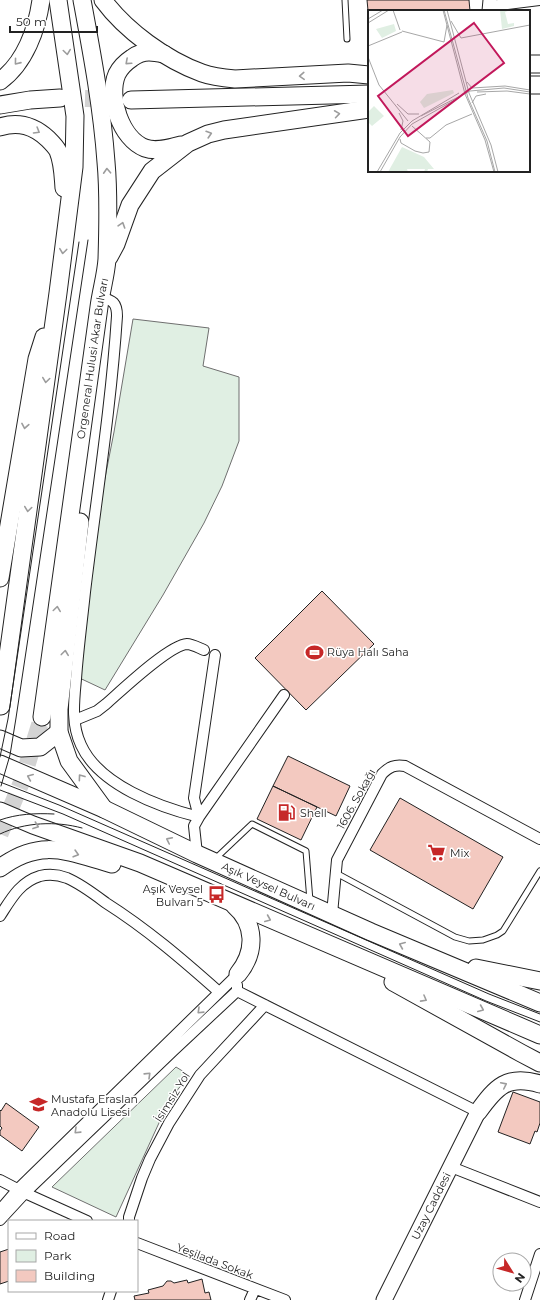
<svg xmlns="http://www.w3.org/2000/svg" width="540" height="1300" font-family="Montserrat,sans-serif">
<style>
.green{fill:#e0efe3;stroke:#6f6f6f}
.building{fill:#f3c9c0;stroke:#222}
.lines{fill:none;stroke-linecap:round;stroke-linejoin:round}
.primary-tunnel{stroke:#d3d3d3;stroke-width:17;stroke-dasharray:17 8;stroke-linecap:butt}
.service-casing{stroke:#222;stroke-width:7}
.minor-casing{stroke:#222;stroke-width:12}
.tertiary-casing{stroke:#222;stroke-width:15}
.secondary-casing{stroke:#222;stroke-width:17}
.primary-casing{stroke:#222;stroke-width:19}
.service{stroke:#fff;stroke-width:5}
.minor{stroke:#fff;stroke-width:10}
.tertiary{stroke:#fff;stroke-width:13}
.secondary{stroke:#fff;stroke-width:15}
.primary{stroke:#fff;stroke-width:17}
.tram{stroke:#222;stroke-width:1}
.oneway{stroke:#9c9c9c}
.labels{text-anchor:middle;dominant-baseline:central;stroke-width:3;stroke-linejoin:round;paint-order:stroke}
.street-label{font-size:11px;fill:#222;stroke:#fff}
.poi-label{font-size:11px;fill:#222;stroke:#fff;text-anchor:start}
.inset-road{fill:none;stroke:#a7a7a7;stroke-width:1}
.view{fill:#c2185b;fill-opacity:0.15;stroke:#c2185b;stroke-width:2}
.inset-edge{fill:none;stroke:#222;stroke-width:2}
</style>
<rect width="100%" height="100%" fill="#fff"/>
<path class="green" d="M 133,319 L 209,328 L 203,366 L 239,377 L 239,441 L 222,486 L 204,523 L 163,595 L 105,690 L 71,674 L 103,488 L 114,432 Z
M 176,1067 L 189,1075 L 169,1101 L 116,1217 L 52,1187 Z"/>
<path class="building" d="M 367,0 L 469,0 L 470,11 L 369,11 L 369,21 Z
M 322,591 L 374,644 L 306,710 L 255,658 Z
M 288,756 L 350,786 L 336,816 L 273,786 Z
M 273,786 L 317,807 L 301,840 L 257,819 Z
M 400,798 L 503,857 L 473,909 L 370,850 Z
M 513,1092 L 540,1102 L 540,1123 L 537,1132 L 535,1131 L 530,1144 L 498,1132 Z
M 6,1103 L 39,1127 L 22,1151 L 0,1135 L 0,1131 L 2,1128 L 0,1126 L 0,1110 L 1,1111 Z
M 9,1249 L 9,1281 L 0,1284 L 0,1252 Z
M 202,1279 L 205,1293 L 209,1292 L 211,1300 L 135,1300 L 134,1296 L 149,1293 L 148,1290 L 163,1286 L 167,1281 L 171,1281 L 174,1283 L 187,1280 L 188,1283 Z"/>
<g class="lines">
<path class="primary-tunnel" d="M 60,98 L 113,99
M 0,834 L 22,781 L 42,717"/>
<defs>
<path id="service" d="M 345,0 L 347,39
M 215,859 L 252,824 L 306,851 L 310,901
M 336,873 L 455,937 L 469,941 L 483,940 L 497,935 L 503,931 L 540,871"/>
<path id="minor" d="M 490,6 L 540,0
M 100,297 C 113,300 117,303 117,316 C 111,408 96,500 85,592 C 82,621 78,650 76,679 C 74,701 71,724 81,745 C 99,785 159,807 199,817 L 284,695
M 75,720 L 97,711 L 106,704 C 121,691 169,645 187,644 C 192,644 199,648 204,650
M 197,854 L 194,826 L 199,817 L 194,798 L 215,655
M 332,914 L 337,860 L 382,774 C 389,767 395,764 405,766 L 540,839
M 0,916 C 11,899 20,882 40,876 C 49,874 59,875 67,878 C 81,884 94,894 106,903 C 147,929 183,960 219,992
M 237,985 L 237,991 L 478,1112
M 451,1167 L 540,1202
M 0,1180 L 25,1193 L 87,1221
M 0,1210 L 18,1189 L 238,974
M 0,1220 L 25,1193 L 173,1051 L 237,991
M 129,1221 L 129,1217 L 142,1178 L 150,1159 L 169,1123 L 200,1075 L 265,1005
M 137,1243 L 285,1300
M 108,1300 L 111,1291
M 250,1300 L 255,1289
M 525,1300 L 540,1254"/>
<path id="tertiary" d="M 489,11 L 490,0"/>
<g id="secondary">
<path id="s1" d="M 384,1300 L 478,1112"/>
</g>
<g id="primary">
<path d="M 103,0 C 126,31 166,60 202,73 C 213,77 224,78 235,79 L 348,73 L 369,75"/>
<path d="M 164,54 C 159,53 153,52 149,52 C 143,52 136,55 132,58 C 126,62 120,68 117,74 C 107,97 121,139 145,148 C 156,152 170,148 181,145"/>
<path d="M 529,64 L 540,64"/>
<path d="M 0,81 C 25,63 37,29 41,0"/>
<path d="M 529,85 L 540,85"/>
<path d="M 131,100 L 369,94"/>
<path d="M 0,105 L 30,100 L 60,98"/>
<path d="M 0,127 C 19,121 34,126 48,139 C 52,143 56,147 58,151 C 63,163 63,175 64,188"/>
<path d="M 109,257 L 116,244 L 130,205 L 152,171 L 188,143 L 208,134 L 224,130 L 369,109"/>
<path d="M 80,522 L 59,709 L 59,732 L 69,761 L 104,809"/>
<path d="M 0,578 L 37,359 L 44,337"/>
<path d="M 1,706 L 58,293 L 74,167 L 75,116 L 58,0"/>
<path id="s2" d="M 42,717 L 99,307 C 101,291 106,275 107,259 C 108,227 109,194 106,162 C 102,107 92,54 82,0"/>
<path d="M 0,739 L 21,748 L 40,747 L 59,732"/>
<path id="s3" d="M 0,764 L 104,809 L 197,854 L 371,932 L 540,1003"/>
<path d="M 0,811 L 33,825 L 140,863 L 540,1035"/>
<path d="M 0,868 C 41,837 68,852 112,864"/>
<path d="M 234,905 C 256,924 256,952 238,974"/>
<path d="M 476,968 L 540,981"/>
<path d="M 393,982 L 521,1053 L 540,1063"/>
<path d="M 478,1112 C 496,1087 507,1074 540,1084"/>
</g>
</defs>
<use href="#service" class="service-casing"/>
<use href="#minor" class="minor-casing"/>
<use href="#tertiary" class="tertiary-casing"/>
<use href="#secondary" class="secondary-casing"/>
<use href="#primary" class="primary-casing"/>
<use href="#service" class="service"/>
<use href="#minor" class="minor"/>
<use href="#tertiary" class="tertiary"/>
<use href="#secondary" class="secondary"/>
<use href="#primary" class="primary"/>
<path class="tram" d="M 0,757 L 8,719 L 79,242
M 0,782 L 59,805 L 489,994 L 540,1014
M 1,786 L 10,755 L 16,718 L 88,240
M 0,790 L 63,814 L 486,1001 L 540,1022
M 0,820 C 17,814 35,813 54,814
M 0,834 C 25,822 56,821 82,828"/>
</g>
<defs><path id="oneway-chevron" d="M-2-3.5L2.5 0L-2 3.5" fill="none" stroke-width="1.6" stroke-linecap="round" stroke-linejoin="round"/></defs>
<g class="oneway">
<use href="#oneway-chevron" transform="translate(67 52) rotate(82)"/>
<use href="#oneway-chevron" transform="translate(17 62) rotate(129)"/>
<use href="#oneway-chevron" transform="translate(128 62) rotate(138)"/>
<use href="#oneway-chevron" transform="translate(302 76) rotate(177)"/>
<use href="#oneway-chevron" transform="translate(337 114) rotate(-8)"/>
<use href="#oneway-chevron" transform="translate(37 131) rotate(31)"/>
<use href="#oneway-chevron" transform="translate(209 134) rotate(-17)"/>
<use href="#oneway-chevron" transform="translate(107 171) rotate(-93)"/>
<use href="#oneway-chevron" transform="translate(122 225) rotate(-72)"/>
<use href="#oneway-chevron" transform="translate(63 251) rotate(97)"/>
<use href="#oneway-chevron" transform="translate(46 380) rotate(98)"/>
<use href="#oneway-chevron" transform="translate(25 426) rotate(100)"/>
<use href="#oneway-chevron" transform="translate(28 509) rotate(98)"/>
<use href="#oneway-chevron" transform="translate(57 609) rotate(-82)"/>
<use href="#oneway-chevron" transform="translate(65 653) rotate(-83)"/>
<use href="#oneway-chevron" transform="translate(30 777) rotate(-157)"/>
<use href="#oneway-chevron" transform="translate(81 777) rotate(-126)"/>
<use href="#oneway-chevron" transform="translate(36 826) rotate(20)"/>
<use href="#oneway-chevron" transform="translate(169 840) rotate(-154)"/>
<use href="#oneway-chevron" transform="translate(76 854) rotate(16)"/>
<use href="#oneway-chevron" transform="translate(268 919) rotate(23)"/>
<use href="#oneway-chevron" transform="translate(402 945) rotate(-157)"/>
<use href="#oneway-chevron" transform="translate(424 999) rotate(29)"/>
<use href="#oneway-chevron" transform="translate(481 1009) rotate(23)"/>
<use href="#oneway-chevron" transform="translate(200 1011) rotate(136)"/>
<use href="#oneway-chevron" transform="translate(148 1075) rotate(-44)"/>
<use href="#oneway-chevron" transform="translate(504 1085) rotate(-26)"/>
<use href="#oneway-chevron" transform="translate(77 1131) rotate(136)"/>
</g>
<defs>
<symbol id="stadium-bare" viewBox="-9 -9 18 18"><path d="M0-5a6.5 5 0 1 0 0 10a6.5 5 0 1 0 0-10ZM-3.5-1.8h7v3.6h-7Z" fill="#c62828" stroke="#fff" stroke-width="2.5" paint-order="stroke"/></symbol>
<symbol id="fuel-bare" viewBox="-9 -9 18 18"><path d="M-5.5-6h7V0h2V4h1.3V-2.5L3-4.5l.8-.8L6-3V5H2.5V1h-1V6h-7ZM-4.2-4.7v3.2H.2V-4.7Z" fill="#c62828" stroke="#fff" stroke-width="2.5" paint-order="stroke"/></symbol>
<symbol id="supermarket-bare" viewBox="-9 -9 18 18"><path d="M-6-5.5h2.5l.6 2H6L4.5 2H-2.5L-4.4-4H-6ZM-1.5 3.2a1.3 1.3 0 1 0 .1 0ZM3 3.2a1.3 1.3 0 1 0 .1 0Z" fill="#c62828" stroke="#fff" stroke-width="2.5" paint-order="stroke"/></symbol>
<symbol id="bus-bare" viewBox="-9 -9 18 18"><path d="M-5-6H5V4H4V6H2V4H-2V6H-4V4H-5ZM-3.5-4V0h7V-4ZM-3.5 1.2v1.5H-2V1.2ZM2 1.2v1.5H3.5V1.2Z" fill="#c62828" stroke="#fff" stroke-width="2.5" paint-order="stroke"/></symbol>
<symbol id="school-bare" viewBox="-9 -9 18 18"><path d="M0-5L7-2L0 1L-7-2ZM-4 1L0 2.5L4 1V4Q0 6-4 4Z" fill="#c62828" stroke="#fff" stroke-width="2.5" paint-order="stroke"/></symbol>
</defs>
<g fill-rule="evenodd">
<use href="#stadium-bare" x="302" y="640" width="25" height="25"/>
<use href="#fuel-bare" x="274" y="800" width="25" height="25"/>
<use href="#supermarket-bare" x="424" y="840" width="25" height="25"/>
<use href="#bus-bare" x="204" y="882" width="25" height="25"/>
<use href="#school-bare" x="26" y="1092" width="25" height="25"/>
</g>
<g class="labels">
<g class="street-label">
<text stroke="none"><textPath href="#s2" startOffset="362">Orgeneral Hulusi Akar Bulvarı</textPath></text>
<text transform="translate(356 799) rotate(-61)">1606. Sokağı</text>
<text stroke="none"><textPath href="#s3" startOffset="295">Aşık Veysel Bulvarı</textPath></text>
<text transform="translate(172 1097) rotate(-58)">İsimsiz Yol</text>
<text stroke="none"><textPath href="#s1" startOffset="105">Uzay Caddesi</textPath></text>
<text transform="translate(215 1261) rotate(21)">Yeşilada Sokak</text>
</g>
<g class="poi-label">
<text x="327" y="652">Rüya Halı Saha</text>
<text x="300" y="813">Shell</text>
<text x="450" y="853">Mix</text>
<text x="203" y="889" text-anchor="end">Aşık Veysel<tspan x="203" dy="13">Bulvarı 5</tspan></text>
<text x="51" y="1099">Mustafa Eraslan<tspan x="51" dy="13">Anadolu Lisesi</tspan></text>
</g>
</g>
<g transform="translate(368 10)">
<rect width="162" height="162" fill="#fff"/>
<path d="M 132,0 L 143,0 L 137,2 L 140,14 L 146,13 L 146,16 L 134,19 ZM 26,14 L 28,21 L 14,28 L 8,19 ZM 85,80 L 86,83 L 56,98 L 52,92 L 59,84 ZM 6,96 L 16,106 L 4,116 L 0,112 L 0,102 ZM 34,137 L 56,147 L 66,159 L 60,159 L 59,162 L 56,162 L 57,159 L 39,159 L 40,162 L 20,162 Z" fill="#e0efe3"/>
<path class="inset-road" d="M 25,0 L 32,20M 75,0 L 97,84 L 117,130 L 126,162M 76,0 L 100,88 L 119,131 L 127,162M 79,0 L 101,83 L 123,135 L 130,162M 0,9 L 15,0M 83,11 L 93,28 L 162,15M 0,13 L 21,0M 34,21 L 76,32 L 79,15M 0,36 L 34,22M 0,47 L 11,75 L 40,111M 99,72 L 104,78 L 137,76 L 162,80M 109,82 L 139,81 L 162,84M 104,93 L 108,86 L 118,84M 29,94 L 40,104 L 51,104M 31,103 L 35,111 L 33,120M 53,106 L 102,81 L 136,78 L 162,82M 58,128 L 62,128 L 78,115 L 104,104M 32,129 L 33,133 L 47,141 L 55,143 L 61,142 L 62,132 L 44,116M 9,162 L 32,123 L 44,111 L 91,83M 12,162 L 32,127 L 44,114 L 92,87"/>
<path class="view" d="M 106,13 L 136,53 L 40,126 L 10,86 Z"/>
<rect width="162" height="162" class="inset-edge"/>
</g>
<rect x="8" y="1220" width="130" height="72" fill="#ffffff" stroke="#a7a7a7"/>
<rect x="16" y="1233" width="20" height="6" fill="#ffffff" stroke="#a7a7a7"/>
<text x="44" y="1240" font-size="12" fill="#222222">Road</text>
<rect x="16" y="1250" width="20" height="12" fill="#e0efe3" stroke="#a7a7a7"/>
<text x="44" y="1260" font-size="12" fill="#222222">Park</text>
<rect x="16" y="1270" width="20" height="12" fill="#f3c9c0" stroke="#a7a7a7"/>
<text x="44" y="1280" font-size="12" fill="#222222">Building</text>
<g transform="translate(512 1272) rotate(127)"><circle r="19" fill="#ffffff" stroke="#a7a7a7"/>
<path d="M0-3L7 15L0 10L-7 15Z" fill="#c62828"/>
<text y="-6" font-size="11" font-weight="bold" text-anchor="middle" fill="#222222">N</text>
</g>
<path d="M10 26v6h87v-6" fill="none" stroke="#222222" stroke-width="2"/>
<text x="16" y="26" font-size="12" fill="#222222" stroke="#ffffff" stroke-width="3" paint-order="stroke">50 m</text>
</svg>
